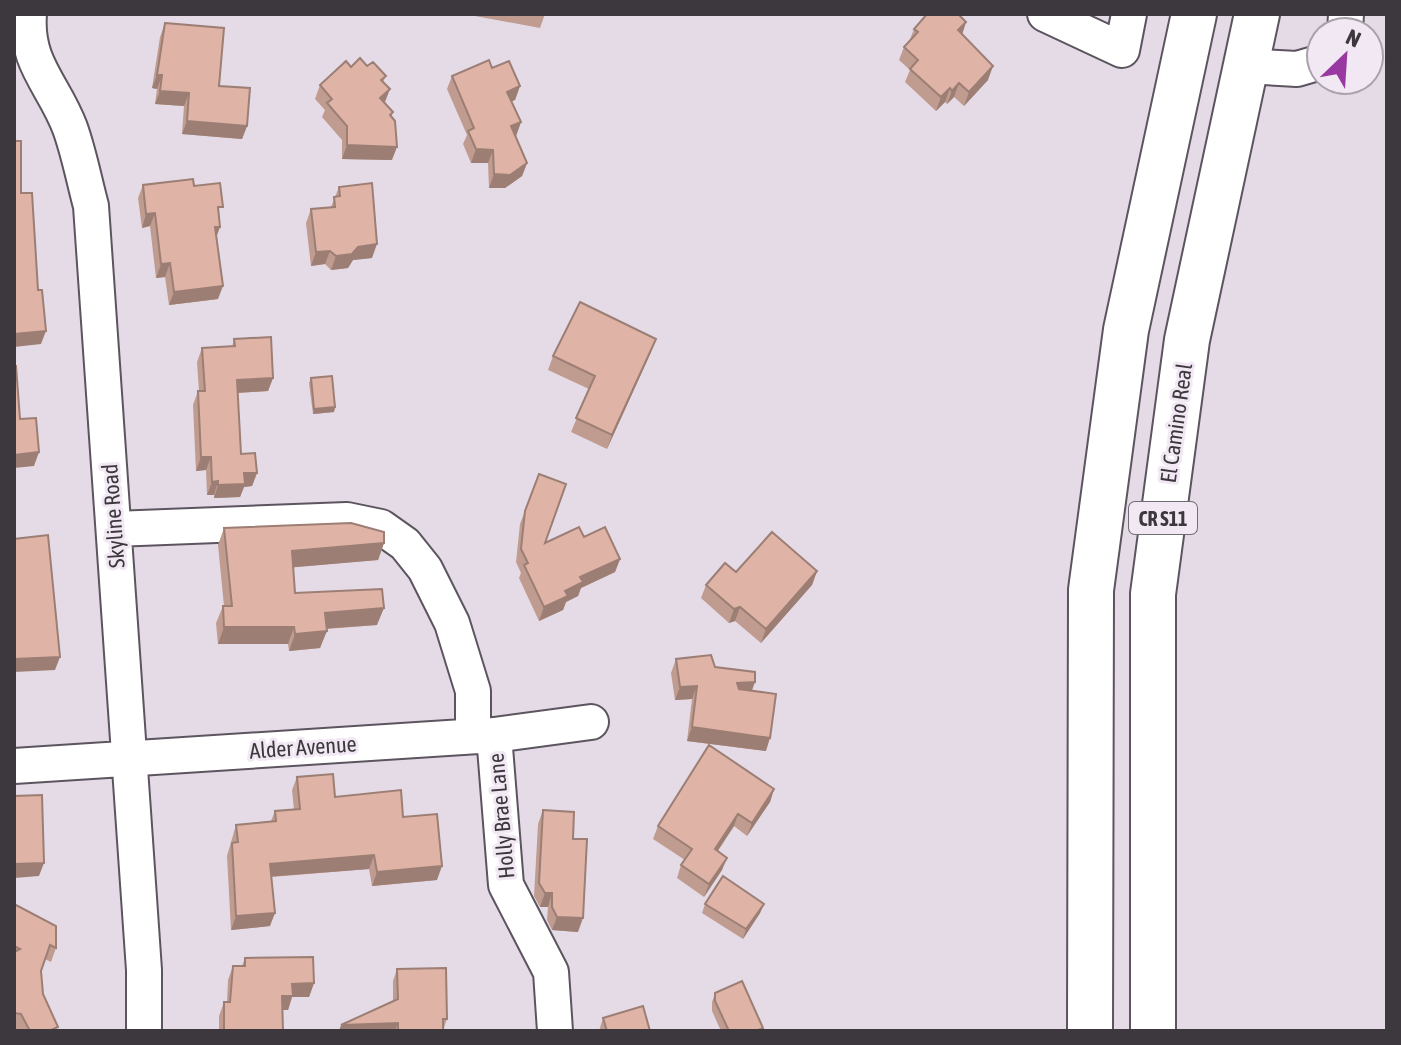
<svg xmlns="http://www.w3.org/2000/svg" width="1401" height="1045" font-family="'Asap Condensed',sans-serif">
<style>
.lines{fill:none;stroke-linecap:round;stroke-linejoin:round}
.minor-casing{stroke:#5c545e;stroke-width:38}
.major-casing{stroke:#5c545e;stroke-width:48}
.minor{stroke:#fff;stroke-width:34}
.major{stroke:#fff;stroke-width:44}
.wall{fill:#c09b8f}
.shaded-wall{fill:#9c7e74}
.building{fill:#dfb4a6;stroke:#9c7e74;stroke-width:2}
.labels{text-anchor:middle;dominant-baseline:central;stroke-width:6;stroke-linejoin:round;paint-order:stroke}
.shield{fill:#f1e8f4;stroke:#726d74;stroke-width:2}
.shield-label{font-size:20px;font-weight:bold;fill:#3c383d}
.street-label{font-size:22px;fill:#3c383d;stroke:#f1e8f4}
</style>
<rect width="100%" height="100%" fill="#e4dbe7"/>
<g class="lines">
<defs>
<path id="minor" d="M 29,14 C 25,64 54,85 70,128 C 79,153 84,180 91,206 L 144,970 L 144,1031
M 1045,14 L 1122,50 L 1129,14
M 1345,32 L 1346,14
M 1245,66 L 1297,69 L 1321,62
M 114,529 L 347,520 L 381,527 L 405,544 L 425,569 L 452,623 L 473,691 L 473,736
M 494,735 L 506,885 L 551,972 L 555,1031
M 14,766 L 494,735 L 591,722"/>
<path id="major" d="M 1090,1031 L 1091,590 L 1126,330 L 1194,14
M 1153,1031 L 1153,594 L 1187,340 L 1257,14"/>
</defs>
<use href="#minor" class="minor-casing"/>
<use href="#major" class="major-casing"/>
<use href="#minor" class="minor"/>
<use href="#major" class="major"/>
</g>
<path class="wall" d="M 464,14 L 545,14 L 540,28 Z
M 966,22 L 962,34 L 988,80 L 964,106 L 954,97 L 947,104 L 945,102 L 936,111 L 905,82 L 910,70 L 899,60 L 904,47 L 909,42 L 914,29 Z
M 165,23 L 219,86 L 247,126 L 242,139 L 182,134 L 184,106 L 155,104 L 157,89 L 152,88 L 160,37 Z
M 367,66 L 386,76 L 383,82 L 385,102 L 393,112 L 391,117 L 392,160 L 342,159 L 342,140 L 322,117 L 325,110 L 315,99 L 320,85 L 351,67 Z
M 492,68 L 520,86 L 515,100 L 512,101 L 521,122 L 516,136 L 527,163 L 522,176 L 505,188 L 489,188 L 488,163 L 471,163 L 463,144 L 467,135 L 447,89 L 452,76 Z
M 143,185 L 194,186 L 219,217 L 220,227 L 216,238 L 218,299 L 169,305 L 165,277 L 156,278 L 150,226 L 142,228 L 138,198 Z
M 339,187 L 372,258 L 353,260 L 348,268 L 331,270 L 325,264 L 311,266 L 306,223 L 311,209 L 331,207 Z
M 234,339 L 273,378 L 268,391 L 238,393 L 241,454 L 257,473 L 252,486 L 244,487 L 240,497 L 214,498 L 214,495 L 207,495 L 206,470 L 196,471 L 193,405 L 198,391 L 199,391 L 197,362 L 202,348 L 232,347 Z
M 651,352 L 607,449 L 571,432 L 589,389 L 548,370 L 553,356 Z
M 311,378 L 335,407 L 334,412 L 313,414 L 309,383 Z
M 539,474 L 545,543 L 584,537 L 620,559 L 615,572 L 581,588 L 578,596 L 566,602 L 563,610 L 539,621 L 519,578 L 521,573 L 516,562 L 520,524 Z
M 224,528 L 384,543 L 378,560 L 293,567 L 295,593 L 377,625 L 326,629 L 320,648 L 289,651 L 288,644 L 218,644 L 216,623 L 223,606 L 224,606 L 218,545 Z
M 817,571 L 812,585 L 761,643 L 735,621 L 729,623 L 701,598 L 706,585 L 736,572 Z
M 676,659 L 715,667 L 752,691 L 766,751 L 687,741 L 692,699 L 675,700 L 671,673 Z
M 297,777 L 335,797 L 403,817 L 437,880 L 372,886 L 369,869 L 271,877 L 270,926 L 231,930 L 227,856 L 236,825 L 271,821 L 275,811 L 294,810 L 292,790 Z
M 774,789 L 770,802 L 747,836 L 734,826 L 718,851 L 722,870 L 704,897 L 677,878 L 681,865 L 685,860 L 653,839 L 658,826 Z
M 543,810 L 573,839 L 578,932 L 552,930 L 547,920 L 548,907 L 540,907 L 534,896 L 538,824 Z
M 14,904 L 56,948 L 51,962 L 45,959 L 41,971 L 43,994 L 57,1031 L 17,1031 L 16,1028 L 14,1028 Z
M 705,904 L 764,904 L 760,913 L 743,939 L 702,913 Z
M 245,958 L 314,983 L 309,997 L 292,997 L 288,1010 L 282,1010 L 283,1031 L 219,1031 L 219,1016 L 224,1002 L 227,1002 L 228,980 L 233,966 L 242,966 Z
M 397,969 L 447,1019 L 443,1031 L 339,1031 L 393,1001 L 393,981 Z
M 715,993 L 762,1031 L 721,1031 L 712,1011 L 712,1002 Z
M 603,1018 L 650,1031 L 599,1031 Z"/>
<path class="shaded-wall" d="M 966,22 L 962,35 L 958,30 Z
M 993,66 L 988,80 L 964,106 L 969,92 Z
M 157,75 L 162,75 L 157,89 L 152,88 Z
M 959,83 L 954,97 L 947,104 L 952,91 Z
M 520,86 L 515,100 L 502,105 L 507,92 Z
M 950,88 L 945,102 L 936,111 L 941,97 Z
M 390,89 L 385,102 L 380,98 Z
M 160,91 L 189,93 L 184,106 L 155,104 Z
M 187,121 L 247,126 L 242,139 L 182,134 Z
M 521,122 L 516,136 L 506,140 L 511,126 Z
M 347,145 L 397,147 L 392,160 L 342,159 Z
M 476,149 L 493,150 L 488,163 L 471,163 Z
M 527,163 L 522,176 L 505,188 L 489,188 L 494,174 Z
M 155,213 L 150,226 L 142,228 L 146,214 Z
M 215,227 L 220,227 L 215,240 Z
M 377,244 L 372,258 L 353,260 L 348,268 L 331,270 L 336,256 L 358,247 Z
M 330,251 L 325,264 L 311,266 L 316,252 Z
M 170,263 L 165,277 L 156,278 L 161,264 Z
M 223,286 L 218,299 L 169,305 L 174,292 Z
M 46,331 L 41,344 L 14,347 L 14,334 Z
M 656,339 L 651,352 L 607,449 L 612,435 Z
M 273,378 L 268,391 L 232,393 L 237,380 Z
M 335,407 L 334,412 L 313,414 L 314,409 Z
M 39,452 L 34,466 L 14,468 L 14,455 Z
M 201,457 L 211,457 L 206,470 L 196,471 Z
M 244,473 L 257,473 L 252,486 L 244,487 L 240,497 L 214,498 L 218,485 Z
M 218,481 L 214,495 L 207,495 L 212,482 Z
M 384,543 L 378,560 L 286,568 L 292,551 Z
M 620,559 L 615,572 L 581,588 L 578,596 L 566,602 L 563,610 L 539,621 L 544,607 L 580,577 Z
M 817,571 L 812,585 L 761,643 L 766,629 Z
M 740,607 L 735,621 L 729,623 L 734,609 Z
M 384,608 L 377,625 L 319,629 L 325,613 Z
M 224,627 L 294,627 L 288,644 L 218,644 Z
M 327,631 L 320,648 L 289,651 L 295,634 Z
M 60,657 L 55,670 L 14,672 L 14,659 Z
M 755,682 L 750,696 L 732,697 L 737,683 Z
M 697,686 L 692,699 L 675,700 L 680,687 Z
M 692,727 L 770,738 L 766,751 L 687,741 Z
M 774,789 L 770,802 L 747,836 L 752,823 Z
M 738,814 L 734,826 L 710,862 L 715,849 Z
M 374,855 L 369,869 L 265,877 L 270,864 Z
M 727,858 L 722,870 L 704,897 L 709,884 Z
M 44,863 L 39,876 L 14,878 L 14,864 Z
M 442,866 L 437,880 L 372,886 L 377,872 Z
M 545,893 L 552,893 L 548,907 L 540,907 Z
M 764,904 L 760,913 L 743,939 L 746,929 Z
M 275,913 L 270,926 L 231,930 L 236,916 Z
M 557,917 L 583,918 L 578,932 L 552,930 Z
M 314,983 L 309,997 L 292,997 L 288,1010 L 277,1010 L 282,996 L 292,984 Z
M 398,1023 L 395,1031 L 339,1031 L 341,1025 Z"/>
<path class="building" d="M 927,14 L 958,14 L 966,22 L 958,30 L 993,66 L 969,92 L 959,83 L 952,91 L 950,88 L 941,97 L 910,69 L 918,60 L 904,47 L 918,32 L 914,29 Z
M 165,23 L 224,28 L 219,86 L 250,88 L 247,126 L 187,121 L 189,93 L 160,91 L 162,75 L 157,75 Z
M 360,58 L 367,66 L 373,62 L 386,76 L 381,80 L 390,89 L 380,98 L 393,112 L 390,115 L 395,121 L 397,147 L 347,145 L 347,126 L 327,103 L 332,99 L 320,85 L 346,61 L 351,67 Z
M 489,60 L 492,68 L 509,61 L 520,86 L 507,92 L 521,122 L 511,126 L 527,163 L 510,175 L 494,174 L 493,150 L 476,149 L 468,131 L 474,128 L 452,76 Z
M 14,141 L 21,141 L 21,193 L 32,193 L 38,290 L 42,290 L 46,331 L 14,334 Z
M 193,179 L 194,186 L 220,183 L 223,207 L 218,207 L 220,227 L 215,227 L 223,286 L 174,292 L 170,263 L 161,264 L 155,213 L 146,214 L 143,185 Z
M 372,183 L 377,244 L 358,247 L 352,254 L 336,256 L 330,251 L 316,252 L 311,209 L 335,207 L 334,197 L 340,196 L 339,187 Z
M 580,302 L 656,339 L 612,435 L 576,418 L 595,376 L 553,356 Z
M 271,337 L 273,378 L 237,380 L 241,454 L 255,453 L 257,473 L 244,473 L 245,484 L 218,485 L 218,481 L 212,482 L 211,457 L 201,457 L 198,391 L 205,391 L 202,348 L 235,346 L 234,339 Z
M 14,366 L 16,366 L 20,419 L 36,418 L 39,452 L 14,455 Z
M 332,376 L 335,407 L 314,409 L 311,378 Z
M 539,474 L 566,484 L 545,543 L 579,527 L 584,537 L 605,527 L 620,559 L 580,577 L 583,582 L 565,591 L 568,596 L 544,607 L 524,565 L 528,563 L 521,549 L 525,511 Z
M 351,523 L 384,532 L 384,543 L 292,551 L 295,593 L 382,589 L 384,608 L 325,613 L 327,631 L 295,634 L 294,627 L 224,627 L 223,606 L 232,606 L 224,528 Z
M 772,532 L 817,571 L 766,629 L 740,607 L 734,609 L 706,585 L 725,563 L 736,572 Z
M 48,535 L 60,657 L 14,659 L 14,539 Z
M 711,655 L 715,667 L 755,672 L 755,682 L 737,683 L 739,689 L 776,694 L 770,738 L 692,727 L 697,686 L 680,687 L 676,659 Z
M 709,745 L 774,789 L 752,823 L 738,814 L 715,849 L 727,858 L 709,884 L 681,865 L 692,849 L 658,826 Z
M 333,774 L 335,797 L 401,790 L 403,817 L 437,814 L 442,866 L 377,872 L 374,855 L 270,864 L 275,913 L 236,916 L 232,843 L 238,842 L 236,825 L 276,821 L 275,811 L 300,809 L 297,777 Z
M 42,795 L 44,863 L 14,864 L 14,796 Z
M 543,810 L 574,812 L 573,839 L 587,839 L 583,918 L 557,917 L 552,907 L 552,893 L 545,893 L 539,883 Z
M 723,876 L 764,904 L 746,929 L 705,904 Z
M 14,904 L 56,926 L 56,948 L 50,945 L 41,971 L 43,994 L 58,1027 L 49,1031 L 30,1031 L 21,1014 L 14,1013 L 14,952 L 20,949 L 14,946 Z
M 313,957 L 314,983 L 292,984 L 293,996 L 282,996 L 283,1031 L 224,1031 L 224,1002 L 230,1002 L 233,966 L 245,966 L 245,958 Z
M 446,968 L 447,1019 L 443,1019 L 443,1031 L 398,1031 L 398,1023 L 341,1025 L 398,999 L 397,969 Z
M 742,981 L 763,1028 L 756,1031 L 729,1031 L 715,1001 L 715,993 Z
M 643,1006 L 650,1031 L 607,1031 L 603,1018 Z"/>
<g class="labels">
<rect class="shield" x="1129" y="502" width="68" height="32" rx="6"/>
<g class="shield-label">
<text x="1163" y="518">CR S11</text>
</g>
<g class="street-label">
<text transform="translate(1176 423) rotate(-82)">El Camino Real</text>
<text transform="translate(113 516) rotate(-94)">Skyline Road</text>
<text transform="translate(303 747) rotate(-4)">Alder Avenue</text>
<text transform="translate(501 816) rotate(-95)">Holly Brae Lane</text>
</g>
</g>
<rect width="1401" height="1045" fill="none" stroke="#3c383d" stroke-width="32"/>
<g transform="translate(1345 56) rotate(25)"><circle r="38" fill="#f1e8f4" stroke="#a9a2ab" stroke-width="2"/>
<path d="M0-6L14 30L0 20L-14 30Z" fill="#9938a0"/>
<text y="-12" font-size="22" font-weight="bold" text-anchor="middle" fill="#3c383d">N</text>
</g>
</svg>
